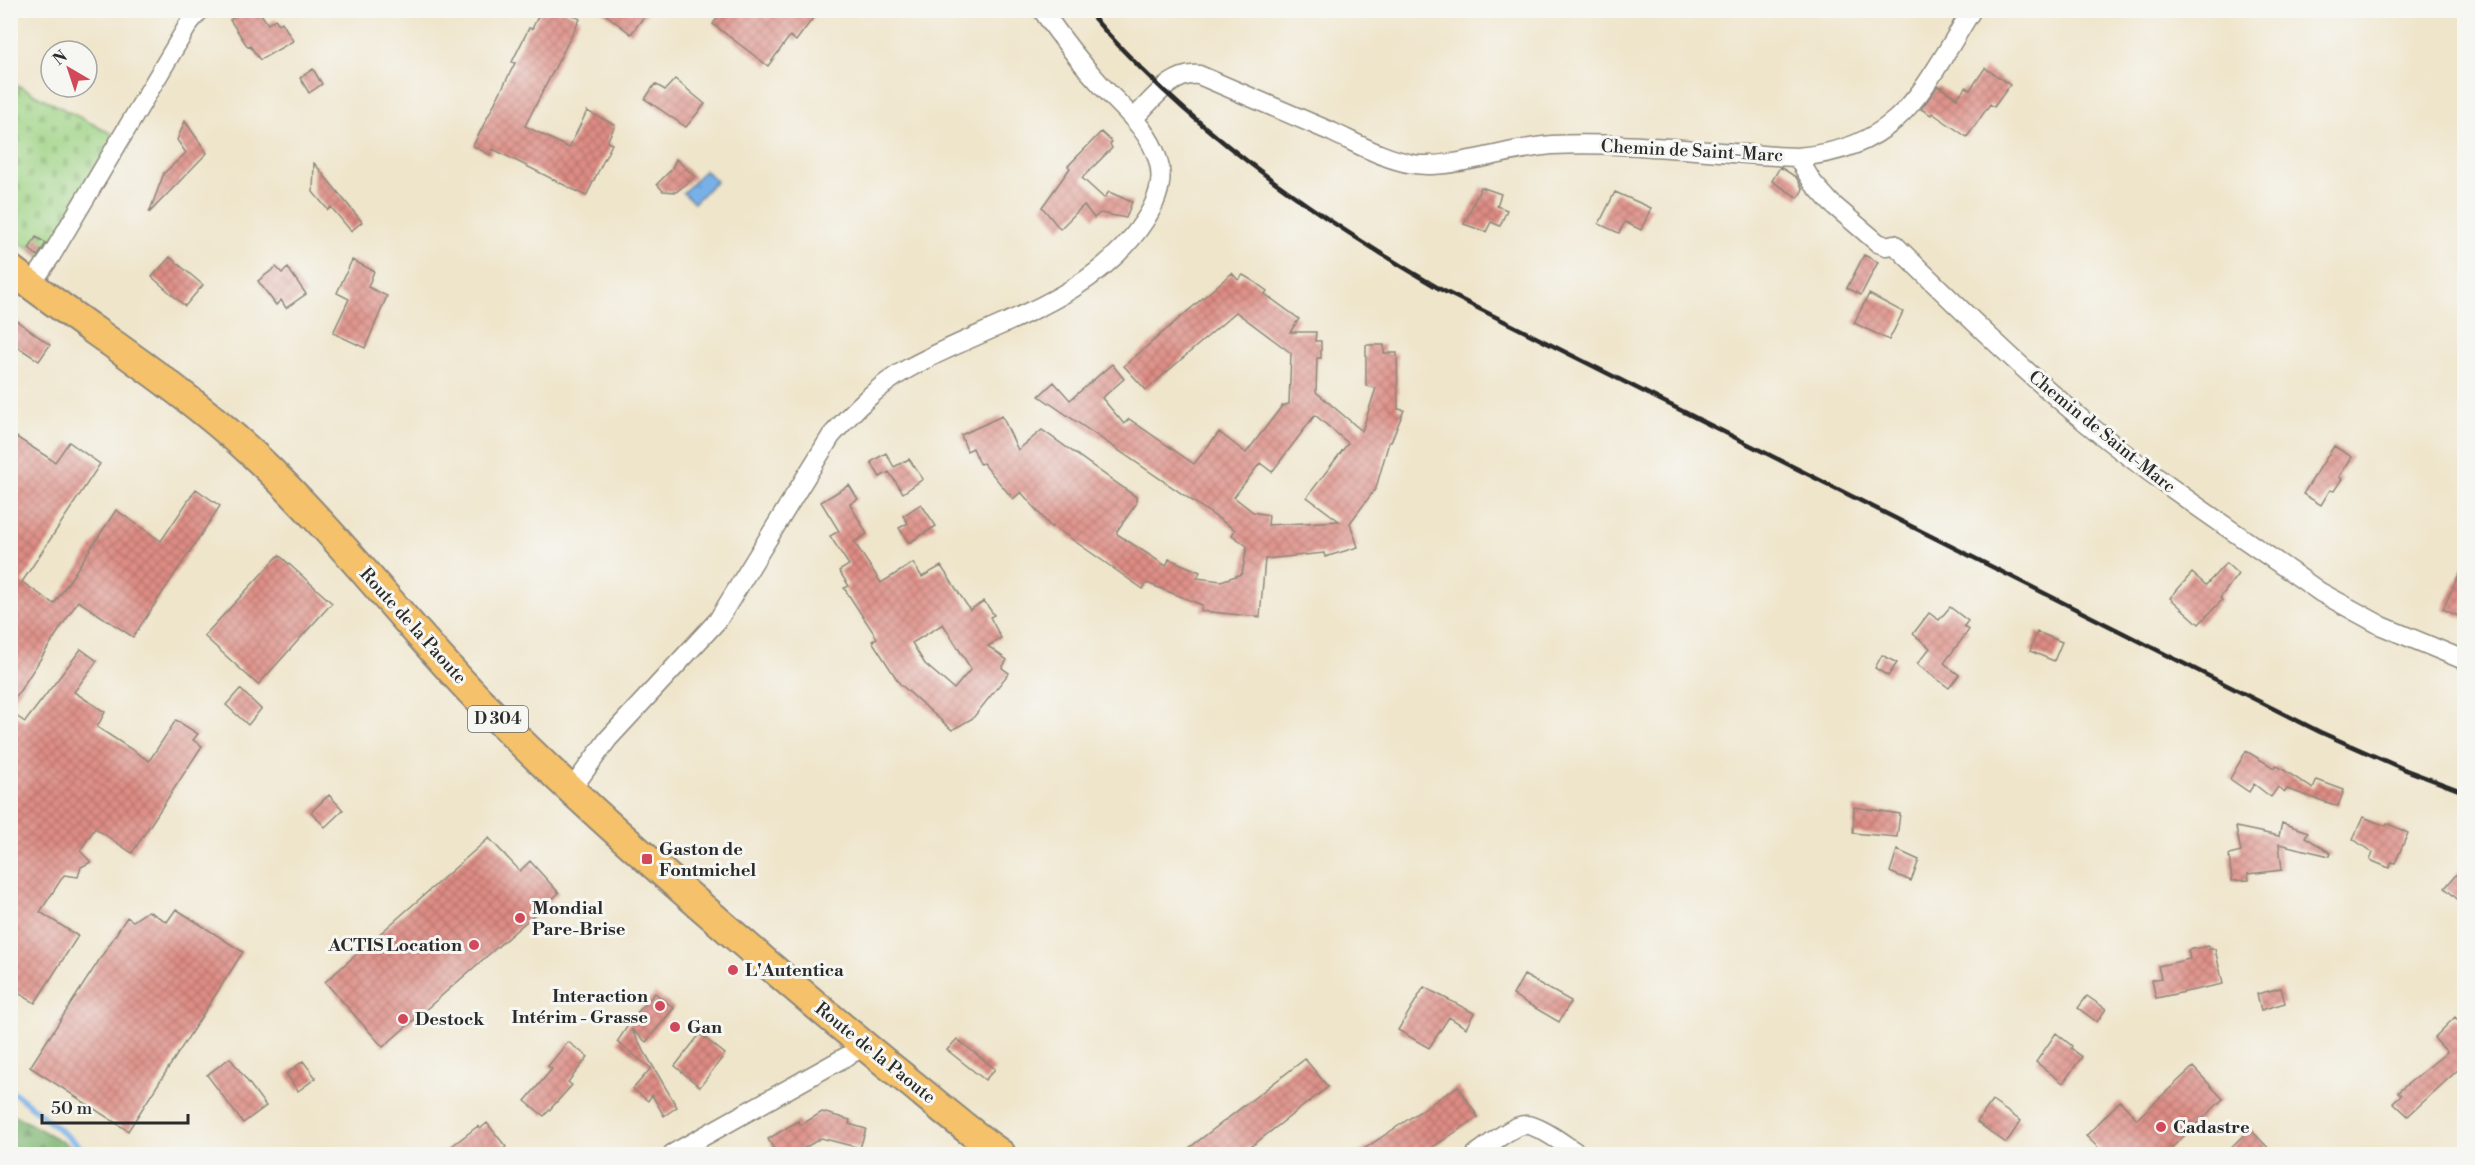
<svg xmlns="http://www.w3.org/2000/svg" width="2475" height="1165" font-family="'Libre Bodoni',serif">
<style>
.forest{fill:url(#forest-firs);stroke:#54704e;stroke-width:1.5}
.cemetery{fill:url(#cemetery-stones);stroke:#647f58;stroke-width:1.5}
.water{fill:url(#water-ripples);stroke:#526e8a;stroke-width:1.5}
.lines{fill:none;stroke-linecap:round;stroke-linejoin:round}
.stream{stroke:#78b1e8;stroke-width:6}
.building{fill:url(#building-cross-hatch);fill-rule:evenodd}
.street-casing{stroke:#8d887b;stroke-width:21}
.primary-casing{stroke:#8d887b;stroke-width:32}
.street{stroke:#fff;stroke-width:18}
.primary{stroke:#f5c16b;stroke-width:28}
.rail{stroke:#2b2b2b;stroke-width:4.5}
.poi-dot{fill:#d1495b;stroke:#f6f6f2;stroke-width:2}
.labels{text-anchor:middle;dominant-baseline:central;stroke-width:6;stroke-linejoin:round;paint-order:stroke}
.shield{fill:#f6f6f2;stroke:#686867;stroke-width:1.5}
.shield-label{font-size:16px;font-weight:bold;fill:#2b2b2b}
.street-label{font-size:18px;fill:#2b2b2b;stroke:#f6f6f2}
.poi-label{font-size:18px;font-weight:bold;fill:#2b2b2b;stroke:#f6f6f2;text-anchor:start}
</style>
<defs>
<pattern id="forest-firs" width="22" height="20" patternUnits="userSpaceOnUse" patternTransform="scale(1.5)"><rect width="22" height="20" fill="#7eb572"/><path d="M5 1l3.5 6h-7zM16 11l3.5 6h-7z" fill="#67935e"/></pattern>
<pattern id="cemetery-stones" width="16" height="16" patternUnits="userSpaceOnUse" patternTransform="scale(1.5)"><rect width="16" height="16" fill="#9ed384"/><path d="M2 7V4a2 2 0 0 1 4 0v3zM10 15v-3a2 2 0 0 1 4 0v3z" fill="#88b572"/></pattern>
<pattern id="water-ripples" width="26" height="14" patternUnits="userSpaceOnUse" patternTransform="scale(1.5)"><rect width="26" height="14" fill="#78b1e8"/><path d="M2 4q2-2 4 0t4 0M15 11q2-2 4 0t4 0" fill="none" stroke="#6390bc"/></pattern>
<pattern id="building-cross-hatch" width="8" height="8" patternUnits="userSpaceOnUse" patternTransform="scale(1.5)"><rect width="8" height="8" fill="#de8c84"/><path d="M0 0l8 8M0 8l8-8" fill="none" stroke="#b4736c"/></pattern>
</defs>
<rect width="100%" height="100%" fill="#f6f6f2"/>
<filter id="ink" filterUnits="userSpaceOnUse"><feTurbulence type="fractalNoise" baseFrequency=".0167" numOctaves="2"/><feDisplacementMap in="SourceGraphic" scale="12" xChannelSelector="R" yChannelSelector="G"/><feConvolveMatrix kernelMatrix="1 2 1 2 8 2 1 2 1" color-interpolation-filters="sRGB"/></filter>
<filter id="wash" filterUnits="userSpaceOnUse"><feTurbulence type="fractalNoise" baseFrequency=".008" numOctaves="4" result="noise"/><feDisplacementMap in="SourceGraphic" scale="24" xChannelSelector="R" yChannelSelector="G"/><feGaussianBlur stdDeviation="1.35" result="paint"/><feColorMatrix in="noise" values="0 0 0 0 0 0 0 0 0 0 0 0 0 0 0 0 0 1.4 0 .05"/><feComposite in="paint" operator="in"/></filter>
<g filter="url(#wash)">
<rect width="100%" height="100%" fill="#efe5cb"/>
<path class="forest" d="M 11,1113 L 79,1151 L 78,1154 L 11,1154 Z"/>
<path class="cemetery" d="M 11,82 L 120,138 L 42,259 L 11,236 Z"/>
<path class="water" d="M 705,170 L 716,181 L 694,203 L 683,193 Z"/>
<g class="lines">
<path class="stream" d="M 10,1093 L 16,1094 L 85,1151 L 84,1154"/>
</g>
<g id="blocks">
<path class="building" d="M 245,10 L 258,10 L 268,24 L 275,19 L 279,24 L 282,22 L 293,41 L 260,60 L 250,46 L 248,47 L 230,20 Z
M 541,10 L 564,10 L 580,19 L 525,126 L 569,148 L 587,111 L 615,125 L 607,142 L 612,144 L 586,196 L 493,149 L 490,155 L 473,146 L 515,63 L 512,62 L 529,28 L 532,29 Z
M 600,10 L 649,10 L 631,34 Z
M 723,10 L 756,10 L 767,18 L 773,10 L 819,10 L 796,41 L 790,36 L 768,66 L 713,24 Z
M 1985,68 L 2010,85 L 1994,107 L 1990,104 L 1967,137 L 1932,113 L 1931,115 L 1921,109 L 1938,86 L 1957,98 L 1966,87 L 1970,90 Z
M 313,69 L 322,84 L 309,93 L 300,78 Z
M 675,79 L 705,104 L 686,127 L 645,99 L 655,84 L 665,90 Z
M 185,121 L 207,153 L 149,213 L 164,173 L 186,153 L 177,140 Z
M 1101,132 L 1112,142 L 1110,144 L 1112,148 L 1082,178 L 1104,198 L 1109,192 L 1132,202 L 1126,218 L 1100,213 L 1094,218 L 1084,205 L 1060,229 L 1042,207 L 1070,168 L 1068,166 Z
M 676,159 L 695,177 L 676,192 L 663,191 L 657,184 L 671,170 Z
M 314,163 L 362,222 L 351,231 L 331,207 L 328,210 L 313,192 Z
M 1780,167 L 1796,177 L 1803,189 L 1798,198 L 1772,181 Z
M 1481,187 L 1501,194 L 1497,206 L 1507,210 L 1500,226 L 1491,222 L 1486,232 L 1464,224 Z
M 1615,192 L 1651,208 L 1641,230 L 1625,222 L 1619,233 L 1599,224 Z
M 36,237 L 46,243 L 38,256 L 29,249 Z
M 1864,255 L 1878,262 L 1861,295 L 1847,288 Z
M 170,257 L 203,285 L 185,306 L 152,277 Z
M 352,260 L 374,271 L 368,287 L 387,296 L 365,348 L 333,333 L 349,299 L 337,293 Z
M 276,267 L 282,273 L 288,268 L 306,294 L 286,308 L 281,300 L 276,305 L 258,281 Z
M 1232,273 L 1238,280 L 1243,275 L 1253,281 L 1267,291 L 1265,294 L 1299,319 L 1290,332 L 1316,332 L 1315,341 L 1321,341 L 1321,358 L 1317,358 L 1316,392 L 1362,431 L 1376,388 L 1366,386 L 1366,345 L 1384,345 L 1384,353 L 1397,353 L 1398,409 L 1404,410 L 1391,442 L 1389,442 L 1376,488 L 1350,523 L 1358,547 L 1325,557 L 1324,553 L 1265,559 L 1260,617 L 1201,611 L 1202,605 L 1147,583 L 1143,589 L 1053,526 L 1051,527 L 1021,492 L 1013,499 L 983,463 L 980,464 L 973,448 L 967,451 L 961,435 L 1002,416 L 1018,450 L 1042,430 L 1136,497 L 1136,504 L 1117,531 L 1117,534 L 1166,566 L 1169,559 L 1200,572 L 1197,578 L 1221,581 L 1242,574 L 1247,546 L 1232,535 L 1235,530 L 1039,396 L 1054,382 L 1070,400 L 1112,364 L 1124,379 L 1102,398 L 1124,424 L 1129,419 L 1194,464 L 1219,432 L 1246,453 L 1282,406 L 1289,404 L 1291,353 L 1236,312 L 1146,390 L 1124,366 ZM 1315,415 L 1348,443 L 1307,497 L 1339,521 L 1268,525 L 1269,515 L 1253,512 L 1234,497 L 1260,463 L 1272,472 Z
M 1869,294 L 1903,312 L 1889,340 L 1854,323 Z
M 10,316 L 50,345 L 39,361 L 10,342 Z
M 10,433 L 55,462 L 69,442 L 100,464 L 22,582 L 54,604 L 116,510 L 161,541 L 196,489 L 220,506 L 133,637 L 78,601 L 10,706 Z
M 2334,446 L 2352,457 L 2339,477 L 2342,479 L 2334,491 L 2330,490 L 2321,505 L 2303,494 Z
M 886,453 L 894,467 L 909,459 L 923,479 L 903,493 L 889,472 L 880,477 L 871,462 Z
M 849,485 L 858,499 L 850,504 L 867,534 L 854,542 L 881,583 L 913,563 L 922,577 L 941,566 L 970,610 L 984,601 L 994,615 L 990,617 L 1001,638 L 988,646 L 1007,660 L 1002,668 L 1009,673 L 973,718 L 952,730 L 900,684 L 872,641 L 877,638 L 844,588 L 849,586 L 839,571 L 849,565 L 830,536 L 839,531 L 821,502 ZM 943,624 L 971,669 L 954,689 L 925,664 L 912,643 Z
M 921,504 L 936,526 L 909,543 L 899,528 L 908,523 L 903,516 Z
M 279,555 L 332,603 L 258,685 L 204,636 Z
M 2226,563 L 2238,574 L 2220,598 L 2222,600 L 2199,624 L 2170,598 L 2192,573 L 2206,585 Z
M 2464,565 L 2464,619 L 2443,609 Z
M 1950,607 L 1968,621 L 1964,626 L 1969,630 L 1944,663 L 1959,675 L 1949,688 L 1917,664 L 1930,648 L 1913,634 L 1929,613 L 1939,620 Z
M 2037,632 L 2062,642 L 2054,661 L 2030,651 Z
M 81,649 L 97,661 L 74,692 L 105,712 L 97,727 L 149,761 L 176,720 L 198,734 L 193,740 L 202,746 L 132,853 L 95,828 L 80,851 L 91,862 L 81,867 L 78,877 L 64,875 L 40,912 L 78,936 L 35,1003 L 10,988 L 10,712 L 25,722 Z
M 1882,655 L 1897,663 L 1888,676 L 1875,668 Z
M 240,689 L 261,709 L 248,725 L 226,705 Z
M 2246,751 L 2274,768 L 2276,765 L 2313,789 L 2317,780 L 2344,790 L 2338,806 L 2287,789 L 2285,792 L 2278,787 L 2271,797 L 2254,784 L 2249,792 L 2230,779 Z
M 329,795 L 343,810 L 325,827 L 311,812 Z
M 1854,807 L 1900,814 L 1897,837 L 1853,833 Z
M 2363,817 L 2386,826 L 2387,823 L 2408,833 L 2395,863 L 2392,862 L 2389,868 L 2370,860 L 2373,853 L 2353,839 Z
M 2282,823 L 2308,832 L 2305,837 L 2331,853 L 2330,856 L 2279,844 L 2282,870 L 2248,874 L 2249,880 L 2232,881 L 2229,855 L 2241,852 L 2236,827 L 2279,836 Z
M 489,838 L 520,871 L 530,861 L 559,893 L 383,1047 L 325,982 Z
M 1897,850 L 1919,860 L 1911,881 L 1890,872 Z
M 2464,865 L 2464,905 L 2445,888 Z
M 176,909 L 243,952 L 128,1131 L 30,1067 L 127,917 L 133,921 L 148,911 L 167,922 Z
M 2208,946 L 2209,949 L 2215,949 L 2223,984 L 2156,998 L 2152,980 L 2161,978 L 2158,966 L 2190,959 L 2188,950 Z
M 1524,975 L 1571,1001 L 1559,1022 L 1513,995 Z
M 1424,987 L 1474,1013 L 1466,1028 L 1449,1017 L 1429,1048 L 1398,1030 Z
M 2281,988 L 2285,1003 L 2261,1010 L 2257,994 Z
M 655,993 L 674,1008 L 646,1042 L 631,1029 L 677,1107 L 664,1116 L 652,1095 L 648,1101 L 633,1089 L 651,1068 L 617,1042 L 635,1015 Z
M 2087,996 L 2106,1009 L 2097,1022 L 2078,1008 Z
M 2455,1017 L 2464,1027 L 2464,1070 L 2461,1067 L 2408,1116 L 2393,1102 L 2401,1095 L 2398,1092 L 2447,1052 L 2434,1038 Z
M 2056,1033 L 2072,1046 L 2071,1048 L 2082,1057 L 2063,1083 L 2036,1062 Z
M 700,1034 L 725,1054 L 700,1087 L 675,1066 Z
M 957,1039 L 995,1069 L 985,1080 L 947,1050 Z
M 568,1042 L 588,1057 L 568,1082 L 572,1085 L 544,1116 L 525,1101 L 552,1069 L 548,1066 Z
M 230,1058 L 266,1106 L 243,1123 L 207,1075 Z
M 1305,1059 L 1328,1087 L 1240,1155 L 1180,1155 Z
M 303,1061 L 316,1078 L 298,1091 L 286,1074 Z
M 2193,1067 L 2223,1099 L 2164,1155 L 2106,1155 L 2086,1136 L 2120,1101 L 2137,1119 Z
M 1458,1086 L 1478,1117 L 1421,1155 L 1355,1155 Z
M 1992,1101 L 2021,1121 L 2006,1143 L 1977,1122 Z
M 822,1112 L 850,1120 L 849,1124 L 866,1129 L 860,1148 L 821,1138 L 793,1155 L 777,1155 L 768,1139 L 798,1121 L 801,1125 Z
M 487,1123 L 506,1147 L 496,1155 L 440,1155 L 478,1126 L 480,1129 Z
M 2250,1129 L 2275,1155 L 2223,1155 Z"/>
</g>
</g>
<g filter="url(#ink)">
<use href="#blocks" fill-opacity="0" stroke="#8d887b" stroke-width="1.5"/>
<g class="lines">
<defs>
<path id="street" d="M 1134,118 C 1151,102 1172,71 1199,75 C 1243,94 1288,113 1332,132 C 1358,144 1384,159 1413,164 C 1450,170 1511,148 1552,145 C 1632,141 1717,154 1797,157 C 1902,148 1922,90 1972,10
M 1797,157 L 1813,183 L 1831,203 L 1878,243 L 1886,246 L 1894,244 C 1956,305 2017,365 2084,421 C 2159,483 2241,536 2320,592 L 2382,626 L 2464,660
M 31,285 L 51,256 L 190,22 L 200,10
M 571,790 L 608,739 L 718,620 L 831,436 C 854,410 878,385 909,368 C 990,323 1092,302 1145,220 C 1156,203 1165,181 1158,160 C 1149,129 1122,108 1101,85 C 1079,61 1060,36 1042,10
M 672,1154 L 865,1046
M 1476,1154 C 1487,1147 1512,1125 1525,1125 C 1539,1124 1567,1147 1579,1154"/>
<path id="primary" d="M 10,269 C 93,333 178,384 255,456 C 335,531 401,619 477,698 C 567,791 665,875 763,960 C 812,1002 861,1044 912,1084 C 941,1108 970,1133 1001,1154"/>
</defs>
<use href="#street" class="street-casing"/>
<use href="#primary" class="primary-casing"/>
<use href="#street" class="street"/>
<use href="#primary" class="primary"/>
<path class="rail" d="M 1087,10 C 1185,126 1310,213 1440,289 L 2320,732 L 2406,770 L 2464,792"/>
</g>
</g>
<g class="poi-dot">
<rect x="641" y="853" width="12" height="12" rx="3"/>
<circle cx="520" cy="918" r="6"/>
<circle cx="474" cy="945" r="6"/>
<circle cx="733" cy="970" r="6"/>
<circle cx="660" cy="1006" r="6"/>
<circle cx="403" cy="1019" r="6"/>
<circle cx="675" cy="1027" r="6"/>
<circle cx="2161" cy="1127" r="6"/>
</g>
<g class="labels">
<rect class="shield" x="468" y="706" width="60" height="26" rx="4.5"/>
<g class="shield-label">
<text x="498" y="719">D 304</text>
</g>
<g class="street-label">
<text transform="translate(1692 151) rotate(3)">Chemin de Saint-Marc</text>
<text transform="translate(2102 432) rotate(39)">Chemin de Saint-Marc</text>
<text transform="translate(413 626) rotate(48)">Route de la Paoute</text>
<text transform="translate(875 1053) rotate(39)">Route de la Paoute</text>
</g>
<g class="poi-label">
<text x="659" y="849">Gaston de<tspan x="659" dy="21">Fontmichel</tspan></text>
<text x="532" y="908">Mondial<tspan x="532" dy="21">Pare-Brise</tspan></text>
<text x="462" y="945" text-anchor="end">ACTIS Location</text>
<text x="745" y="970">L'Autentica</text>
<text x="648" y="996" text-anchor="end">Interaction<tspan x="648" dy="21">Intérim - Grasse</tspan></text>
<text x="415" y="1019">Destock</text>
<text x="687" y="1027">Gan</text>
<text x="2173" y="1127">Cadastre</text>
</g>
</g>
<rect width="2475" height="1165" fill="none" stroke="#f6f6f2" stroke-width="36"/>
<g transform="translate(69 69) rotate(321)"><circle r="28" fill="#f6f6f2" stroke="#a5a5a2" stroke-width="1.5"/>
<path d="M0-4.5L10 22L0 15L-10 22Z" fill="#d1495b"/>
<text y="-9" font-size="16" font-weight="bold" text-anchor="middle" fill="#2b2b2b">N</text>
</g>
<path d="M42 1114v9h146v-9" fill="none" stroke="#2b2b2b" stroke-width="3"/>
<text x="51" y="1114" font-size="18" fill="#2b2b2b" stroke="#f6f6f2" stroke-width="4.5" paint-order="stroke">50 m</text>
</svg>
